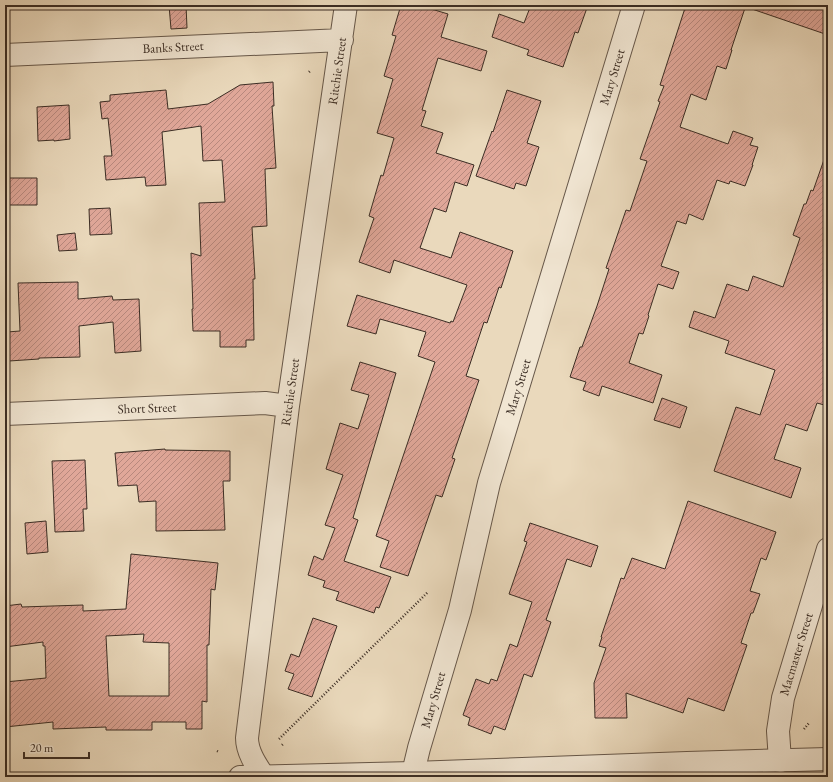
<svg xmlns="http://www.w3.org/2000/svg" width="833" height="782" font-family="'EB Garamond',serif">
<style>
.building{fill:url(#building-hatch);stroke:#3b2d24;fill-rule:evenodd}
.lines{fill:none;stroke-linecap:round;stroke-linejoin:round}
.minor-casing{stroke:#67584a;stroke-width:24}
.tertiary-casing{stroke:#67584a;stroke-width:24}
.path{stroke:#3b2d24;stroke-width:2.5;stroke-dasharray:1 2;stroke-linecap:butt}
.minor{stroke:#f1e6d3;stroke-width:22}
.tertiary{stroke:#f1e6d3;stroke-width:22}
.labels{text-anchor:middle;dominant-baseline:central;stroke-width:3;stroke-linejoin:round;paint-order:stroke}
.street-label{font-size:13px;fill:#3b2d24;stroke:#f1e6d3}
</style>
<defs>
<pattern id="building-hatch" width="6" height="6" patternUnits="userSpaceOnUse"><rect width="6" height="6" fill="#e0a799"/><path d="M-1 1l2-2M0 6l6-6M5 7l2-2" fill="none" stroke="#b7887d"/></pattern>
</defs>
<rect width="100%" height="100%" fill="#ead9bc"/>
<filter id="stains"><feTurbulence type="fractalNoise" baseFrequency=".005" numOctaves="4"/><feColorMatrix values="0 0 0 0 .2 0 0 0 0 .09 0 0 0 0 .02 0 0 0 .5 -.17"/></filter>
<radialGradient id="worn" r=".72"><stop offset=".6" stop-color="#630" stop-opacity="0"/><stop offset="1" stop-color="#630" stop-opacity=".3"/></radialGradient>
<path class="building" d="M 169,5 L 186,5 L 187,28 L 171,29 Z
M 401,5 L 418,5 L 448,14 L 441,37 L 487,51 L 481,71 L 438,58 L 422,110 L 426,111 L 421,126 L 443,133 L 436,153 L 474,165 L 467,186 L 455,182 L 446,212 L 434,208 L 420,248 L 451,258 L 460,232 L 513,251 L 501,288 L 499,287 L 487,323 L 484,322 L 466,376 L 479,380 L 452,458 L 455,459 L 442,497 L 436,495 L 408,576 L 380,567 L 389,541 L 376,536 L 435,362 L 418,356 L 426,332 L 380,319 L 376,334 L 347,326 L 357,295 L 431,317 L 450,323 L 451,321 L 453,322 L 467,285 L 394,260 L 390,273 L 359,262 L 374,218 L 369,216 L 381,175 L 383,176 L 394,138 L 377,133 L 393,79 L 384,76 L 396,36 L 392,35 Z
M 531,5 L 588,5 L 578,33 L 575,32 L 563,67 L 527,55 L 529,50 L 492,37 L 499,14 L 524,23 Z
M 686,5 L 746,5 L 731,50 L 732,50 L 726,69 L 717,66 L 706,100 L 691,94 L 680,127 L 728,144 L 733,131 L 753,138 L 750,145 L 758,147 L 752,165 L 753,165 L 745,186 L 730,181 L 729,184 L 717,180 L 703,220 L 689,214 L 686,224 L 677,221 L 661,266 L 679,272 L 673,289 L 658,284 L 648,315 L 649,316 L 643,334 L 639,333 L 629,363 L 662,375 L 653,403 L 602,386 L 599,396 L 583,390 L 586,382 L 570,377 L 580,347 L 582,347 L 597,306 L 609,269 L 606,268 L 626,210 L 630,211 L 647,161 L 640,159 L 660,102 L 658,101 L 664,86 L 660,85 Z
M 750,5 L 828,5 L 828,35 L 749,8 Z
M 273,82 L 274,106 L 272,106 L 276,168 L 265,169 L 267,226 L 252,227 L 255,279 L 253,279 L 254,340 L 246,340 L 246,347 L 220,347 L 220,331 L 193,331 L 192,309 L 193,309 L 191,253 L 201,256 L 199,203 L 225,202 L 222,160 L 203,161 L 201,126 L 162,132 L 166,185 L 146,186 L 145,177 L 106,180 L 104,156 L 112,156 L 108,118 L 102,119 L 100,102 L 110,101 L 110,95 L 166,90 L 168,109 L 208,104 L 240,85 Z
M 507,90 L 541,101 L 527,143 L 539,147 L 526,186 L 516,183 L 514,189 L 476,176 L 492,131 L 493,132 Z
M 69,105 L 70,139 L 54,141 L 54,140 L 38,141 L 37,107 Z
M 826,154 L 828,155 L 828,406 L 817,403 L 807,431 L 786,424 L 774,459 L 801,468 L 791,498 L 714,471 L 736,407 L 760,415 L 775,370 L 725,353 L 729,341 L 689,327 L 694,311 L 715,318 L 727,284 L 748,291 L 753,276 L 783,287 L 800,238 L 793,235 L 804,204 L 806,204 L 811,190 L 813,191 Z
M 5,178 L 37,178 L 37,205 L 5,205 Z
M 110,208 L 112,234 L 90,235 L 89,209 Z
M 75,233 L 77,250 L 59,251 L 57,235 Z
M 78,282 L 78,299 L 112,296 L 113,300 L 139,299 L 141,351 L 115,353 L 113,322 L 79,326 L 80,357 L 39,358 L 39,359 L 9,361 L 7,332 L 20,331 L 18,283 Z
M 360,362 L 396,373 L 353,518 L 358,520 L 344,561 L 391,577 L 379,608 L 376,607 L 374,613 L 336,600 L 339,592 L 323,587 L 325,581 L 308,575 L 314,556 L 323,560 L 335,528 L 325,525 L 343,475 L 326,469 L 340,423 L 358,429 L 369,395 L 351,390 Z
M 662,398 L 687,407 L 680,428 L 654,420 Z
M 165,449 L 165,450 L 230,451 L 230,481 L 223,481 L 225,530 L 156,531 L 156,501 L 139,502 L 137,485 L 118,486 L 115,453 Z
M 85,460 L 87,509 L 83,509 L 84,531 L 55,532 L 52,461 Z
M 688,501 L 776,532 L 766,560 L 761,558 L 750,591 L 760,594 L 753,613 L 751,613 L 741,643 L 747,645 L 724,711 L 688,698 L 683,713 L 626,693 L 627,718 L 595,718 L 594,683 L 606,648 L 599,646 L 602,637 L 601,637 L 621,578 L 624,579 L 632,558 L 665,569 Z
M 46,521 L 48,552 L 27,554 L 25,523 Z
M 530,523 L 598,546 L 591,567 L 567,559 L 546,620 L 551,622 L 532,677 L 524,674 L 505,730 L 494,726 L 491,734 L 468,725 L 470,718 L 463,715 L 476,679 L 489,684 L 491,679 L 497,681 L 510,644 L 517,647 L 532,602 L 509,594 L 527,542 L 524,541 Z
M 131,554 L 218,563 L 215,590 L 211,589 L 209,645 L 207,645 L 207,702 L 202,701 L 202,729 L 186,729 L 186,722 L 152,722 L 152,730 L 106,730 L 106,727 L 53,729 L 53,722 L 5,727 L 5,682 L 46,678 L 45,646 L 43,646 L 43,642 L 5,647 L 5,606 L 21,604 L 22,607 L 83,605 L 83,611 L 126,609 ZM 144,634 L 143,642 L 169,643 L 169,696 L 109,696 L 106,636 Z
M 313,618 L 337,626 L 312,697 L 288,689 L 294,674 L 285,671 L 291,654 L 299,657 Z"/>
<g class="lines">
<defs>
<path id="minor" d="M 5,55 L 342,40
M 5,414 L 265,403 L 288,406
M 780,761 L 778,731 L 783,698 L 828,549
M 413,773 L 419,748 L 460,610 L 489,483 L 634,5
M 264,777 C 256,765 247,752 247,738 L 288,406 L 346,5"/>
<path id="tertiary" d="M 240,777 L 413,773 L 687,763 L 828,759"/>
</defs>
<use href="#minor" class="minor-casing"/>
<use href="#tertiary" class="tertiary-casing"/>
<path class="path" d="M 309,72 L 311,70
M 804,729 L 809,723
M 279,739 L 428,592
M 282,745 L 283,744
M 217,751 L 219,752"/>
<use href="#minor" class="minor"/>
<use href="#tertiary" class="tertiary"/>
</g>
<g class="labels">
<g class="street-label">
<text transform="translate(173 47) rotate(-3)">Banks Street</text>
<text transform="translate(337 71) rotate(-82)">Ritchie Street</text>
<text transform="translate(612 77) rotate(-73)">Mary Street</text>
<text transform="translate(518 387) rotate(-73)">Mary Street</text>
<text transform="translate(290 392) rotate(-82)">Ritchie Street</text>
<text transform="translate(147 408) rotate(-2)">Short Street</text>
<text transform="translate(796 654) rotate(-73)">Macmaster Street</text>
<text transform="translate(433 700) rotate(-74)">Mary Street</text>
</g>
</g>
<rect width="833" height="782" fill="none" stroke="#ead9bc" stroke-width="20"/>
<rect x="6" y="6" width="821" height="770" fill="none" stroke="#3b2d24" stroke-width="2"/>
<rect x="10" y="10" width="813" height="762" fill="none" stroke="#3b2d24"/>
<path d="M24 752v6h65v-6" fill="none" stroke="#3b2d24" stroke-width="2"/>
<text x="30" y="752" font-size="12" fill="#3b2d24" stroke="#f1e6d3" stroke-width="3" paint-order="stroke">20 m</text>
<rect width="100%" height="100%" filter="url(#stains)"/>
<rect width="100%" height="100%" fill="url(#worn)"/>
</svg>
